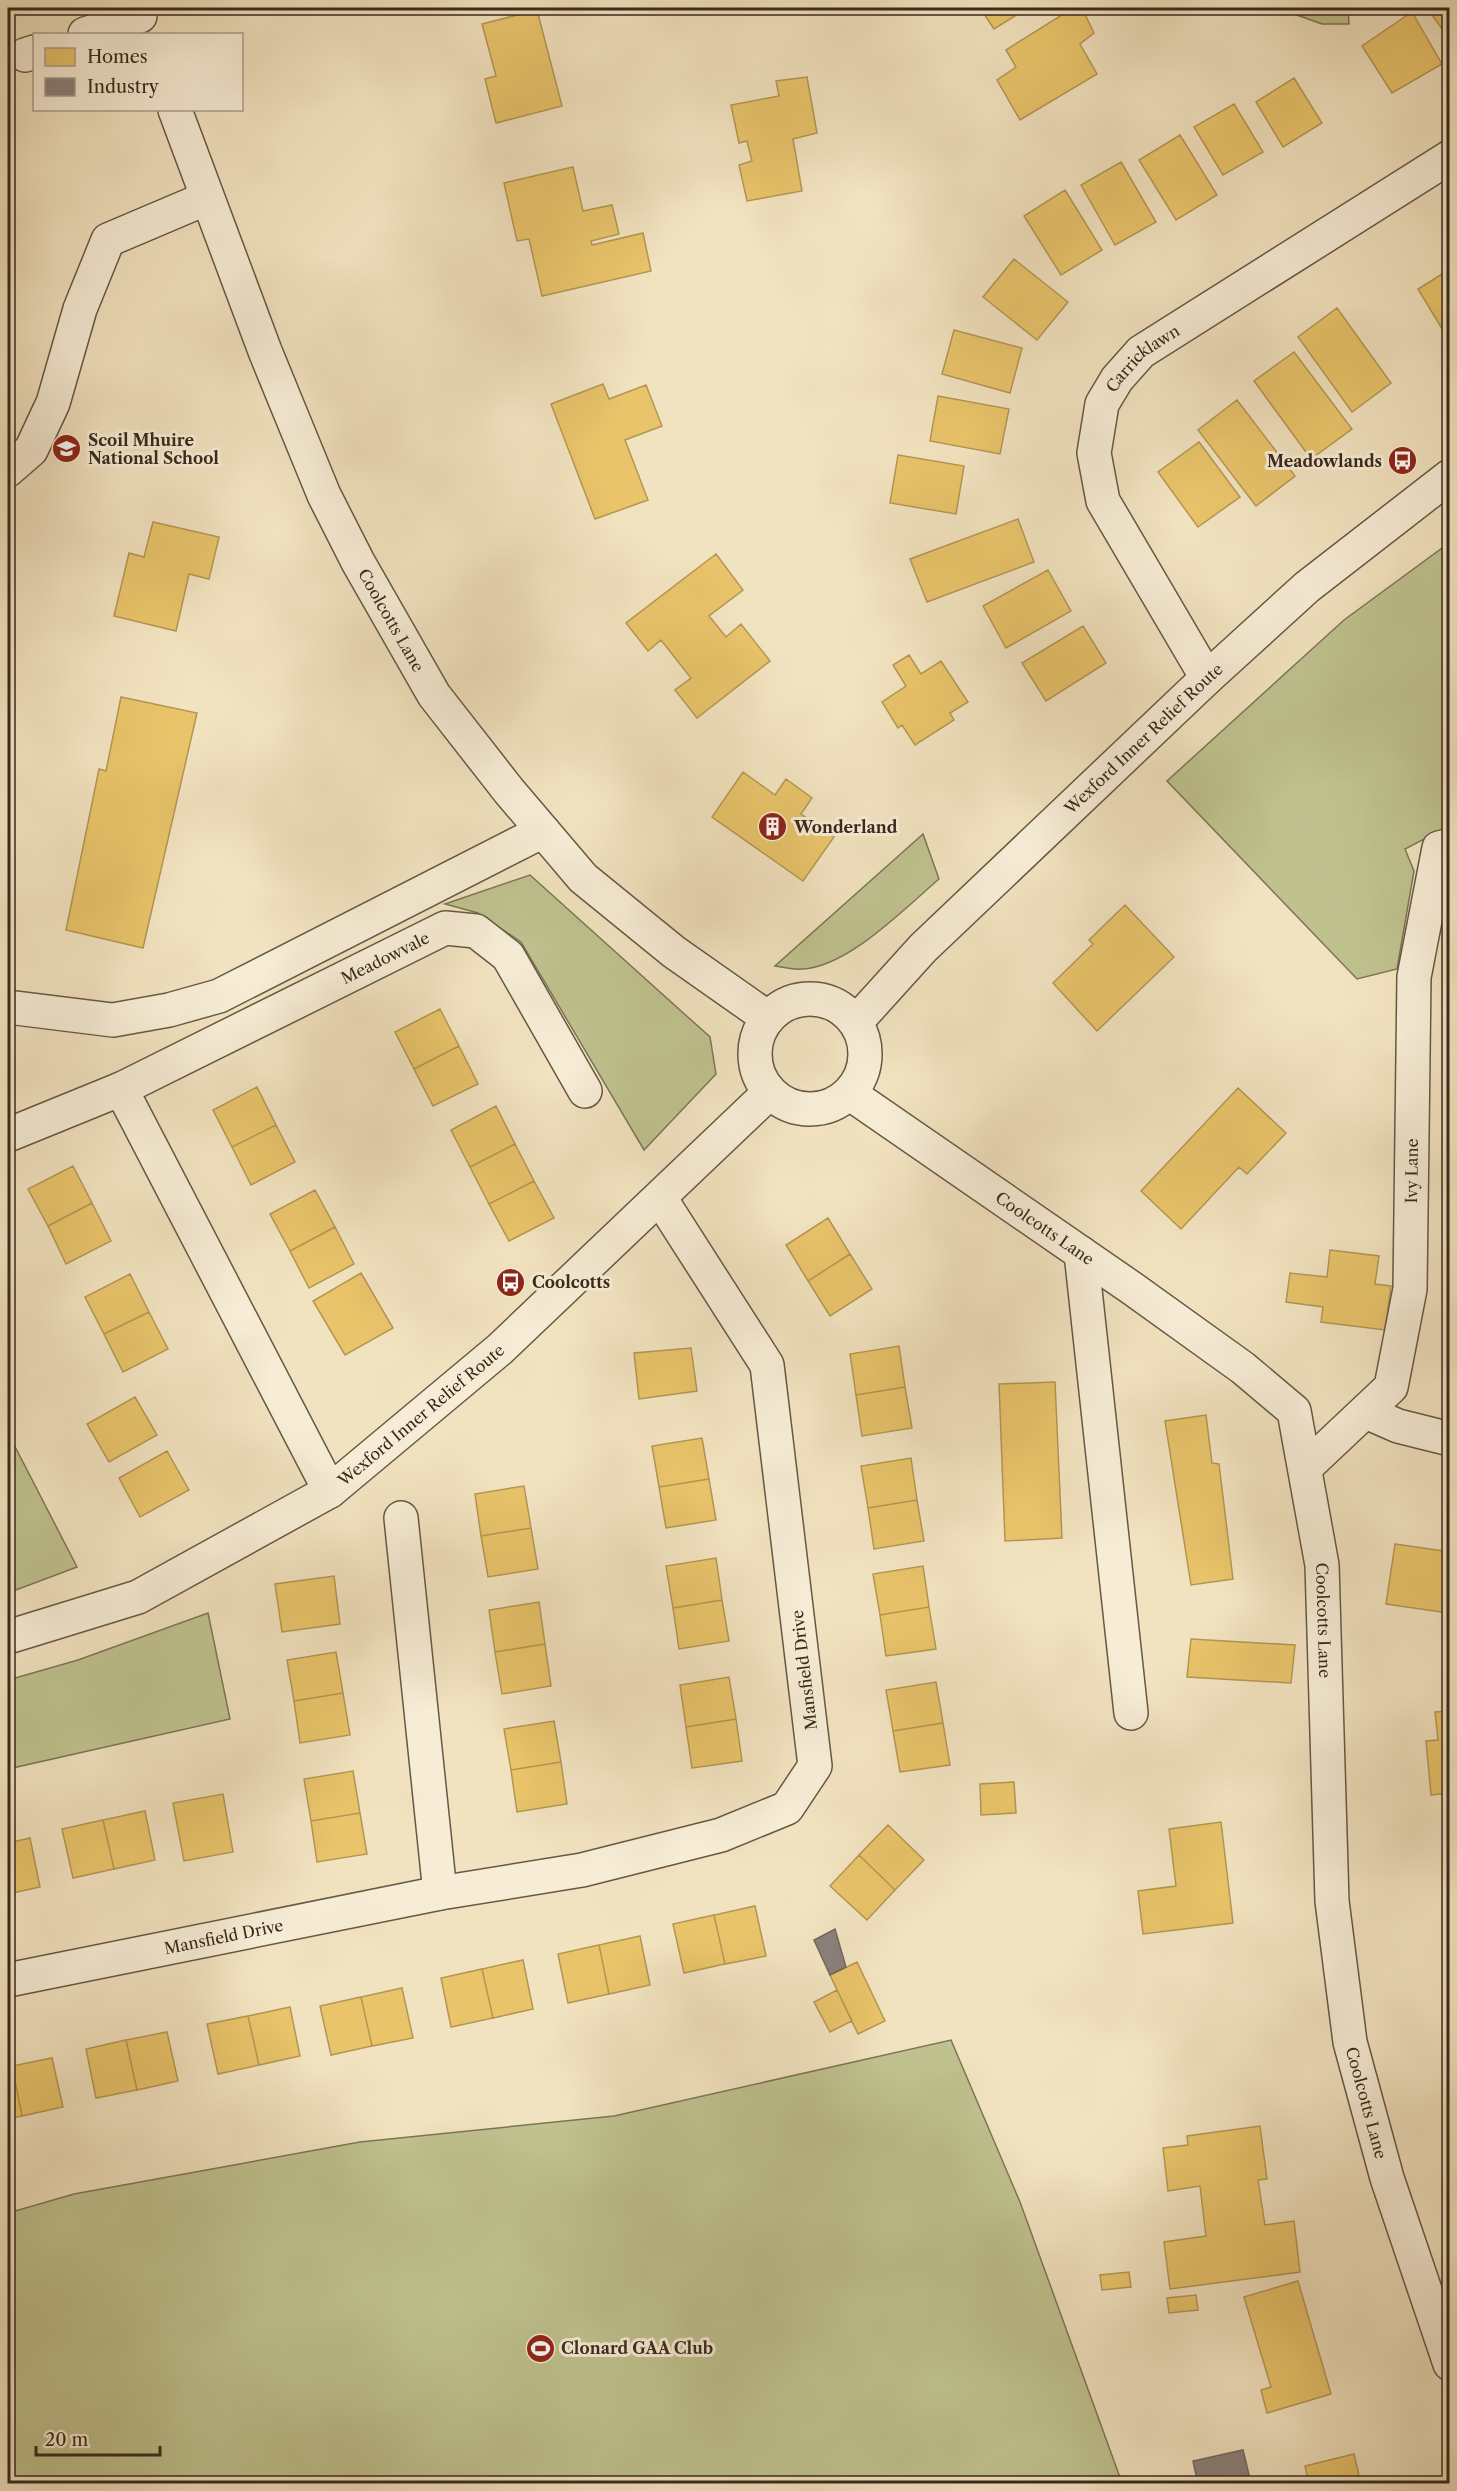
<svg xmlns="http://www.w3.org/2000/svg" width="1457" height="2491" font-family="'Libre Caslon Text',serif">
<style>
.green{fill:#bfc28f;stroke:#7c7656;stroke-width:1.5}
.homes{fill:#e9c46a;stroke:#b49653;stroke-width:1.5}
.industry{fill:#8a817c;stroke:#71675f;stroke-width:1.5}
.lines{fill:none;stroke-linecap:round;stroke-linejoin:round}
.minor-casing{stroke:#665845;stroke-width:36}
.minor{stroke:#f7edd6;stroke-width:33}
.labels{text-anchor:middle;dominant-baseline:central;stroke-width:6;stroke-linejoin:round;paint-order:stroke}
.street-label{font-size:16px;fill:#38291c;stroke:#f7edd6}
.poi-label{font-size:16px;font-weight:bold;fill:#38291c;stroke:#f7edd6;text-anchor:start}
</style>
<rect width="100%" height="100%" fill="#f2e3c0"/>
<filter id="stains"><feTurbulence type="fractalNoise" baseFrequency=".00333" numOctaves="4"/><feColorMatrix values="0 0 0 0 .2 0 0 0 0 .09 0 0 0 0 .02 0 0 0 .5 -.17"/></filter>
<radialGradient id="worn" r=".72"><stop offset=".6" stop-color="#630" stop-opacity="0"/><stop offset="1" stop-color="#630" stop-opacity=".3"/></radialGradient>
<path class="green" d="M 1277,8 L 1348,8 L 1349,24 L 1322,24 Z
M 1449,543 L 1449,826 L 1405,849 L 1414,871 L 1397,969 L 1357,979 L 1167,781 L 1344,620 Z
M 923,834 L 939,879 C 905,908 848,967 802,969 C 793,970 783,967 775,966 Z
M 530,875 L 710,1037 L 716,1074 L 644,1150 L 521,942 L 478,913 L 445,904 Z
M 8,1433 L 77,1567 L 8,1593 Z
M 208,1613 L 230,1719 L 8,1769 L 8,1680 L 78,1660 Z
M 951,2040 L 1020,2202 L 1122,2483 L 8,2483 L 8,2213 L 74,2194 L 360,2142 L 614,2116 Z"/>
<path class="homes" d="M 980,8 L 1028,8 L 994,29 Z
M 1073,8 L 1082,8 L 1094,33 L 1080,44 L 1097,74 L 1020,120 L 997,80 L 1016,67 L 1006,50 Z
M 1427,8 L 1450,8 L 1450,40 Z
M 537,10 L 562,106 L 496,123 L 485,79 L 496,76 L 482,24 Z
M 1412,12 L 1442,64 L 1392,93 L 1362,46 Z
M 807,77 L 817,133 L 793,139 L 802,191 L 747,201 L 739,165 L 752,161 L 747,141 L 739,143 L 731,105 L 779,96 L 776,81 Z
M 1294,78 L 1322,123 L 1283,147 L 1256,102 Z
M 1234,104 L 1263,152 L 1223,175 L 1194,127 Z
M 1180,135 L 1217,195 L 1176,220 L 1139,160 Z
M 1121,162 L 1156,222 L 1115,245 L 1081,185 Z
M 573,167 L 583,211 L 612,205 L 619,234 L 591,241 L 592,245 L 643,233 L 651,271 L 542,296 L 529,239 L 517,241 L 504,183 Z
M 1065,190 L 1102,250 L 1061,275 L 1024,216 Z
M 1014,259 L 1068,302 L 1037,340 L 983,297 Z
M 1450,269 L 1450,342 L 1418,289 Z
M 1337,308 L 1391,383 L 1352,412 L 1298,337 Z
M 954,330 L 1022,348 L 1010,393 L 942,374 Z
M 1294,352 L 1352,429 L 1311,459 L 1254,381 Z
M 603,384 L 609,399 L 646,385 L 662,426 L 625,440 L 648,500 L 595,519 L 551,404 Z
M 938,396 L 1009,409 L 1000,454 L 930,441 Z
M 1237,400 L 1295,476 L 1256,506 L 1198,430 Z
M 1199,442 L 1240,497 L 1198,527 L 1158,472 Z
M 898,455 L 964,466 L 956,514 L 890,503 Z
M 1018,519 L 1034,562 L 927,602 L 910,559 Z
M 153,522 L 219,537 L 209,579 L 189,574 L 176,631 L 114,616 L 129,553 L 144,557 Z
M 716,554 L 743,590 L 709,616 L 726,637 L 741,624 L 770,661 L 697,718 L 675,690 L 691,678 L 661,640 L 648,651 L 626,623 Z
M 1048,570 L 1071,611 L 1006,648 L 983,606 Z
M 1083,626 L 1106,663 L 1046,701 L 1022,663 Z
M 909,655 L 921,674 L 941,661 L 968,702 L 950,713 L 954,720 L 915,745 L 902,725 L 898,728 L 882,702 L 906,686 L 893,665 Z
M 121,697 L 197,713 L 143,948 L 66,930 L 99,769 L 106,771 Z
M 743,772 L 775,795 L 786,779 L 812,798 L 801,814 L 834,837 L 803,881 L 712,817 Z
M 1125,905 L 1174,957 L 1097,1031 L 1053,983 L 1093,944 L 1089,940 Z
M 440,1009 L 459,1046 L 414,1069 L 395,1032 Z
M 459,1046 L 478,1084 L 433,1106 L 414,1069 Z
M 257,1087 L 276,1125 L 232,1147 L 213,1110 Z
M 1238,1088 L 1286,1133 L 1247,1174 L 1239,1167 L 1181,1229 L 1141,1191 Z
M 496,1106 L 515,1144 L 470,1167 L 451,1130 Z
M 276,1125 L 295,1162 L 251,1185 L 232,1147 Z
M 515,1144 L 534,1181 L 489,1204 L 470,1167 Z
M 73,1166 L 92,1203 L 48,1226 L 28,1189 Z
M 534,1181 L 554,1218 L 509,1241 L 489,1204 Z
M 315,1190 L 335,1227 L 290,1251 L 270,1214 Z
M 92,1203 L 111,1241 L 66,1264 L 48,1226 Z
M 828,1218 L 850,1254 L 808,1281 L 786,1245 Z
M 335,1227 L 354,1264 L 309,1288 L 290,1251 Z
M 1330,1250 L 1379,1256 L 1375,1284 L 1391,1286 L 1385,1330 L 1321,1322 L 1323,1307 L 1286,1302 L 1290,1273 L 1327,1277 Z
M 850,1254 L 872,1289 L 830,1316 L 808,1281 Z
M 361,1273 L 393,1328 L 345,1355 L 313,1301 Z
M 130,1274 L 149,1312 L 104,1334 L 85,1297 Z
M 149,1312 L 168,1349 L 123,1372 L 104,1334 Z
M 899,1346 L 905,1387 L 856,1395 L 850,1354 Z
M 691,1348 L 697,1391 L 639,1399 L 634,1353 Z
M 1055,1382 L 1062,1538 L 1005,1541 L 999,1384 Z
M 905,1387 L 912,1428 L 862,1436 L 856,1395 Z
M 135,1397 L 157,1435 L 109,1462 L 87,1424 Z
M 1206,1415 L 1212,1463 L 1219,1464 L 1233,1579 L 1191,1585 L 1165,1421 Z
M 702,1438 L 709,1479 L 659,1487 L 652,1446 Z
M 167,1451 L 189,1490 L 140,1517 L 119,1478 Z
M 911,1458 L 917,1500 L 868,1508 L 861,1466 Z
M 709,1479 L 716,1520 L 666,1528 L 659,1487 Z
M 524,1486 L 531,1528 L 481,1536 L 475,1494 Z
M 917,1500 L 924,1541 L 874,1549 L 868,1508 Z
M 531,1528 L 538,1569 L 488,1577 L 481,1536 Z
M 1395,1544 L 1450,1552 L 1448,1613 L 1386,1604 Z
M 716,1558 L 722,1600 L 673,1608 L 666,1566 Z
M 923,1566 L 929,1607 L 880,1615 L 873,1574 Z
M 334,1576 L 340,1624 L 282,1632 L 275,1584 Z
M 722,1600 L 729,1641 L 679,1649 L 673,1608 Z
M 539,1602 L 545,1644 L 495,1652 L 489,1610 Z
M 929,1607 L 936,1649 L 886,1656 L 880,1615 Z
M 1191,1639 L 1295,1645 L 1291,1683 L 1187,1677 Z
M 545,1644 L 551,1686 L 502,1694 L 495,1652 Z
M 336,1652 L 343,1693 L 294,1701 L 287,1660 Z
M 729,1677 L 736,1719 L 686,1727 L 680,1685 Z
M 936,1682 L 943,1723 L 893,1731 L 886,1690 Z
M 343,1693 L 350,1735 L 300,1743 L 294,1701 Z
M 1450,1711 L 1450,1793 L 1431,1795 L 1426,1741 L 1438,1740 L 1435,1712 Z
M 736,1719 L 742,1761 L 692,1768 L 686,1727 Z
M 554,1721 L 561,1762 L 511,1770 L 504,1729 Z
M 943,1723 L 950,1765 L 900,1772 L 893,1731 Z
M 561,1762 L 567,1804 L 517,1812 L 511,1770 Z
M 353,1771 L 360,1813 L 311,1821 L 304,1779 Z
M 1014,1782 L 1016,1813 L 981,1815 L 980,1784 Z
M 223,1794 L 233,1852 L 184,1861 L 173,1803 Z
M 145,1811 L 155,1860 L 114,1869 L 103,1820 Z
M 360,1813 L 367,1854 L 317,1862 L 311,1821 Z
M 103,1820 L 114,1869 L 73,1878 L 62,1829 Z
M 1221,1822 L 1233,1923 L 1143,1934 L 1138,1891 L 1176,1886 L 1169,1829 Z
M 888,1825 L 924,1860 L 895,1890 L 859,1855 Z
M 30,1838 L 40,1887 L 8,1894 L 8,1843 Z
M 859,1855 L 895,1890 L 867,1920 L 830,1886 Z
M 755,1906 L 766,1956 L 725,1964 L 714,1915 Z
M 714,1915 L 725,1964 L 684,1973 L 673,1924 Z
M 640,1936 L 650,1985 L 609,1994 L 599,1945 Z
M 599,1945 L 609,1994 L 568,2003 L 558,1954 Z
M 523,1960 L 533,2009 L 493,2018 L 482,1969 Z
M 857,1962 L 885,2021 L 858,2034 L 830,1975 Z
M 482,1969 L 493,2018 L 451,2027 L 441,1978 Z
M 402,1988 L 413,2038 L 372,2046 L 361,1997 Z
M 837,1990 L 852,2021 L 830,2032 L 814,2002 Z
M 361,1997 L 372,2046 L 331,2055 L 320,2006 Z
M 290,2007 L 300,2056 L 259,2065 L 248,2016 Z
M 248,2016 L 259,2065 L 218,2074 L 207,2024 Z
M 167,2032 L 178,2081 L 137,2090 L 126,2040 Z
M 126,2040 L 137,2090 L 96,2098 L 86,2049 Z
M 52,2058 L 63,2107 L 22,2116 L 12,2066 Z
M 12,2066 L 22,2116 L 8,2119 L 8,2067 Z
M 1260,2126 L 1267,2179 L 1258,2180 L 1265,2225 L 1294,2221 L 1300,2272 L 1170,2289 L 1164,2242 L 1206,2236 L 1200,2186 L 1168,2191 L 1163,2148 L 1188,2145 L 1187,2136 Z
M 1129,2272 L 1131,2287 L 1102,2290 L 1100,2275 Z
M 1298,2281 L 1331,2394 L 1267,2413 L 1261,2390 L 1271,2387 L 1244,2297 Z
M 1196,2295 L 1198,2310 L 1169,2313 L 1167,2298 Z
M 1354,2454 L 1361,2484 L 1309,2484 L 1305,2466 Z"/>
<path class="industry" d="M 835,1929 L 846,1967 L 830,1975 L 814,1940 Z
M 1243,2450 L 1251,2483 L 1198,2484 L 1193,2461 Z"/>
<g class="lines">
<defs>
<g id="minor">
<path d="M 85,34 L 140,16"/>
<path d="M 25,55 L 34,52"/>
<path id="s1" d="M 175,110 L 265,351 L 324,495 L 358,562 L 434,695 L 509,791 L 583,878 L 674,952 L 768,1018"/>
<path d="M 8,470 L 31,450 L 53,403 L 80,309 L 108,240 L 207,198"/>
<path id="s2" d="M 1207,678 L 1103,501 L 1094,453 L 1102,404 L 1117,379 L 1141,352 L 1450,157"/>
<circle cx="810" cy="1054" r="55"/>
<path d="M 8,1007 L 113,1020 L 169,1010 L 219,996 L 543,831"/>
<path id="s3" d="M 856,1022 L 923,948 L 1207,678 L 1307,587 L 1450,476"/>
<path d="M 121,1089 L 330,1491"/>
<path id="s4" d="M 849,1093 L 1133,1289 L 1243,1368 L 1294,1411 L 1322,1565 L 1332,1901 L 1350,2042 L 1387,2178 L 1450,2364"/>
<path id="s5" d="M 8,1135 L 121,1089 L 445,928 L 476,931 L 508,956 L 585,1091"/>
<path d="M 1081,1253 L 1131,1713"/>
<path d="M 1366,1412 L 1398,1426 L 1450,1439"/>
<path id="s6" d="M 1305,1468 L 1391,1387 L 1410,1289 L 1414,977 L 1439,848 L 1450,845"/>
<path d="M 401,1518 L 440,1893"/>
<path id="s7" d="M 8,1637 L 138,1597 L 330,1491 L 500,1349 L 770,1092"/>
<path id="s8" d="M 8,1980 L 440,1893 L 582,1870 L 721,1835 L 787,1808 L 815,1766 L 767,1365 L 660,1198"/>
</g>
</defs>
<use href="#minor" class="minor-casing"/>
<use href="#minor" class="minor"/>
</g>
<defs>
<symbol id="school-disc" viewBox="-11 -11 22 22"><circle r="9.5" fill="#8f2418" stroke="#f7edd6"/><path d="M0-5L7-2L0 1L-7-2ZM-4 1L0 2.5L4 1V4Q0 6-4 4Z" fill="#fff"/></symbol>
<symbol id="bus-disc" viewBox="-11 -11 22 22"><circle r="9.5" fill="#8f2418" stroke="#f7edd6"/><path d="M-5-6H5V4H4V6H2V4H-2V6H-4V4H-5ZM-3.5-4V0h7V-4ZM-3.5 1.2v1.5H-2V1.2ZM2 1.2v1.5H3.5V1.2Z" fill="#fff"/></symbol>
<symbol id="building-disc" viewBox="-11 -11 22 22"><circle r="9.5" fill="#8f2418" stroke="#f7edd6"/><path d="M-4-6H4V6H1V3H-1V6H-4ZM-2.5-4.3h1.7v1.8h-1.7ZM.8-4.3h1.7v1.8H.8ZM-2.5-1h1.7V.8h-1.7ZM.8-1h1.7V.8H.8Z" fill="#fff"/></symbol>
<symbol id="stadium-disc" viewBox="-11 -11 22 22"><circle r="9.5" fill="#8f2418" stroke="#f7edd6"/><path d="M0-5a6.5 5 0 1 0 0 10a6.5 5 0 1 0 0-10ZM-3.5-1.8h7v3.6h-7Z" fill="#fff"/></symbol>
</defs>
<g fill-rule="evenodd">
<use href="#school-disc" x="50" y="432" width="33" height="33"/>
<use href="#bus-disc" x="1386" y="444" width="33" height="33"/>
<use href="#building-disc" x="756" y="810" width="33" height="33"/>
<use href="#bus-disc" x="494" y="1266" width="33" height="33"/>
<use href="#stadium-disc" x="524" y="2332" width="33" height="33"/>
</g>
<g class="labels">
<g class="street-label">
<text stroke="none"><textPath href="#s2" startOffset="366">Carricklawn</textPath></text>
<text stroke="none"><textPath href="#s1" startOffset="555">Coolcotts Lane</textPath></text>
<text stroke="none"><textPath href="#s3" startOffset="404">Wexford Inner Relief Route</textPath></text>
<text stroke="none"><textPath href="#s5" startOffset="417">Meadowvale</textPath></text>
<text stroke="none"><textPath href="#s6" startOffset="336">Ivy Lane</textPath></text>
<text stroke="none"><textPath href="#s4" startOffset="238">Coolcotts Lane</textPath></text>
<text stroke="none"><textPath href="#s7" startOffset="474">Wexford Inner Relief Route</textPath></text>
<text stroke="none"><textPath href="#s4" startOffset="759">Coolcotts Lane</textPath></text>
<text transform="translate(804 1670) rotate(-97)">Mansfield Drive</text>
<text stroke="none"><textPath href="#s8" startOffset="220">Mansfield Drive</textPath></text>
<text stroke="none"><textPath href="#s4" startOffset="1245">Coolcotts Lane</textPath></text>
</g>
<g class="poi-label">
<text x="88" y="440">Scoil Mhuire<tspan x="88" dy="18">National School</tspan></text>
<text x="1382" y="461" text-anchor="end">Meadowlands</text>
<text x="794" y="827">Wonderland</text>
<text x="532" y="1282">Coolcotts</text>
<text x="561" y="2348">Clonard GAA Club</text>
</g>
</g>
<rect width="1457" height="2491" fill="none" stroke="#f2e3c0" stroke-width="30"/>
<rect x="9" y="9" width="1439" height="2473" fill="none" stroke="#38291c" stroke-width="3"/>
<rect x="15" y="15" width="1427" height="2461" fill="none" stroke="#38291c" stroke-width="1.5"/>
<rect x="33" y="33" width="210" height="78" fill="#f7edd6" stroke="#ab9f8c" stroke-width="1.5"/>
<rect x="45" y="48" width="30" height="18" fill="#e9c46a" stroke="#ab9f8c" stroke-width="1.5"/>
<text x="87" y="63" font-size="18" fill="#38291c">Homes</text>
<rect x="45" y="78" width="30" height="18" fill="#8a817c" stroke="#ab9f8c" stroke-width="1.5"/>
<text x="87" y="93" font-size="18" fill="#38291c">Industry</text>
<path d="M36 2446v9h124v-9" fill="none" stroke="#38291c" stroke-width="3"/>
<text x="45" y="2446" font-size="18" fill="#38291c" stroke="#f7edd6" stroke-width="4.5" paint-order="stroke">20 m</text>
<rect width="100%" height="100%" filter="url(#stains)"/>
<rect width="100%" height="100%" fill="url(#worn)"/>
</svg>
